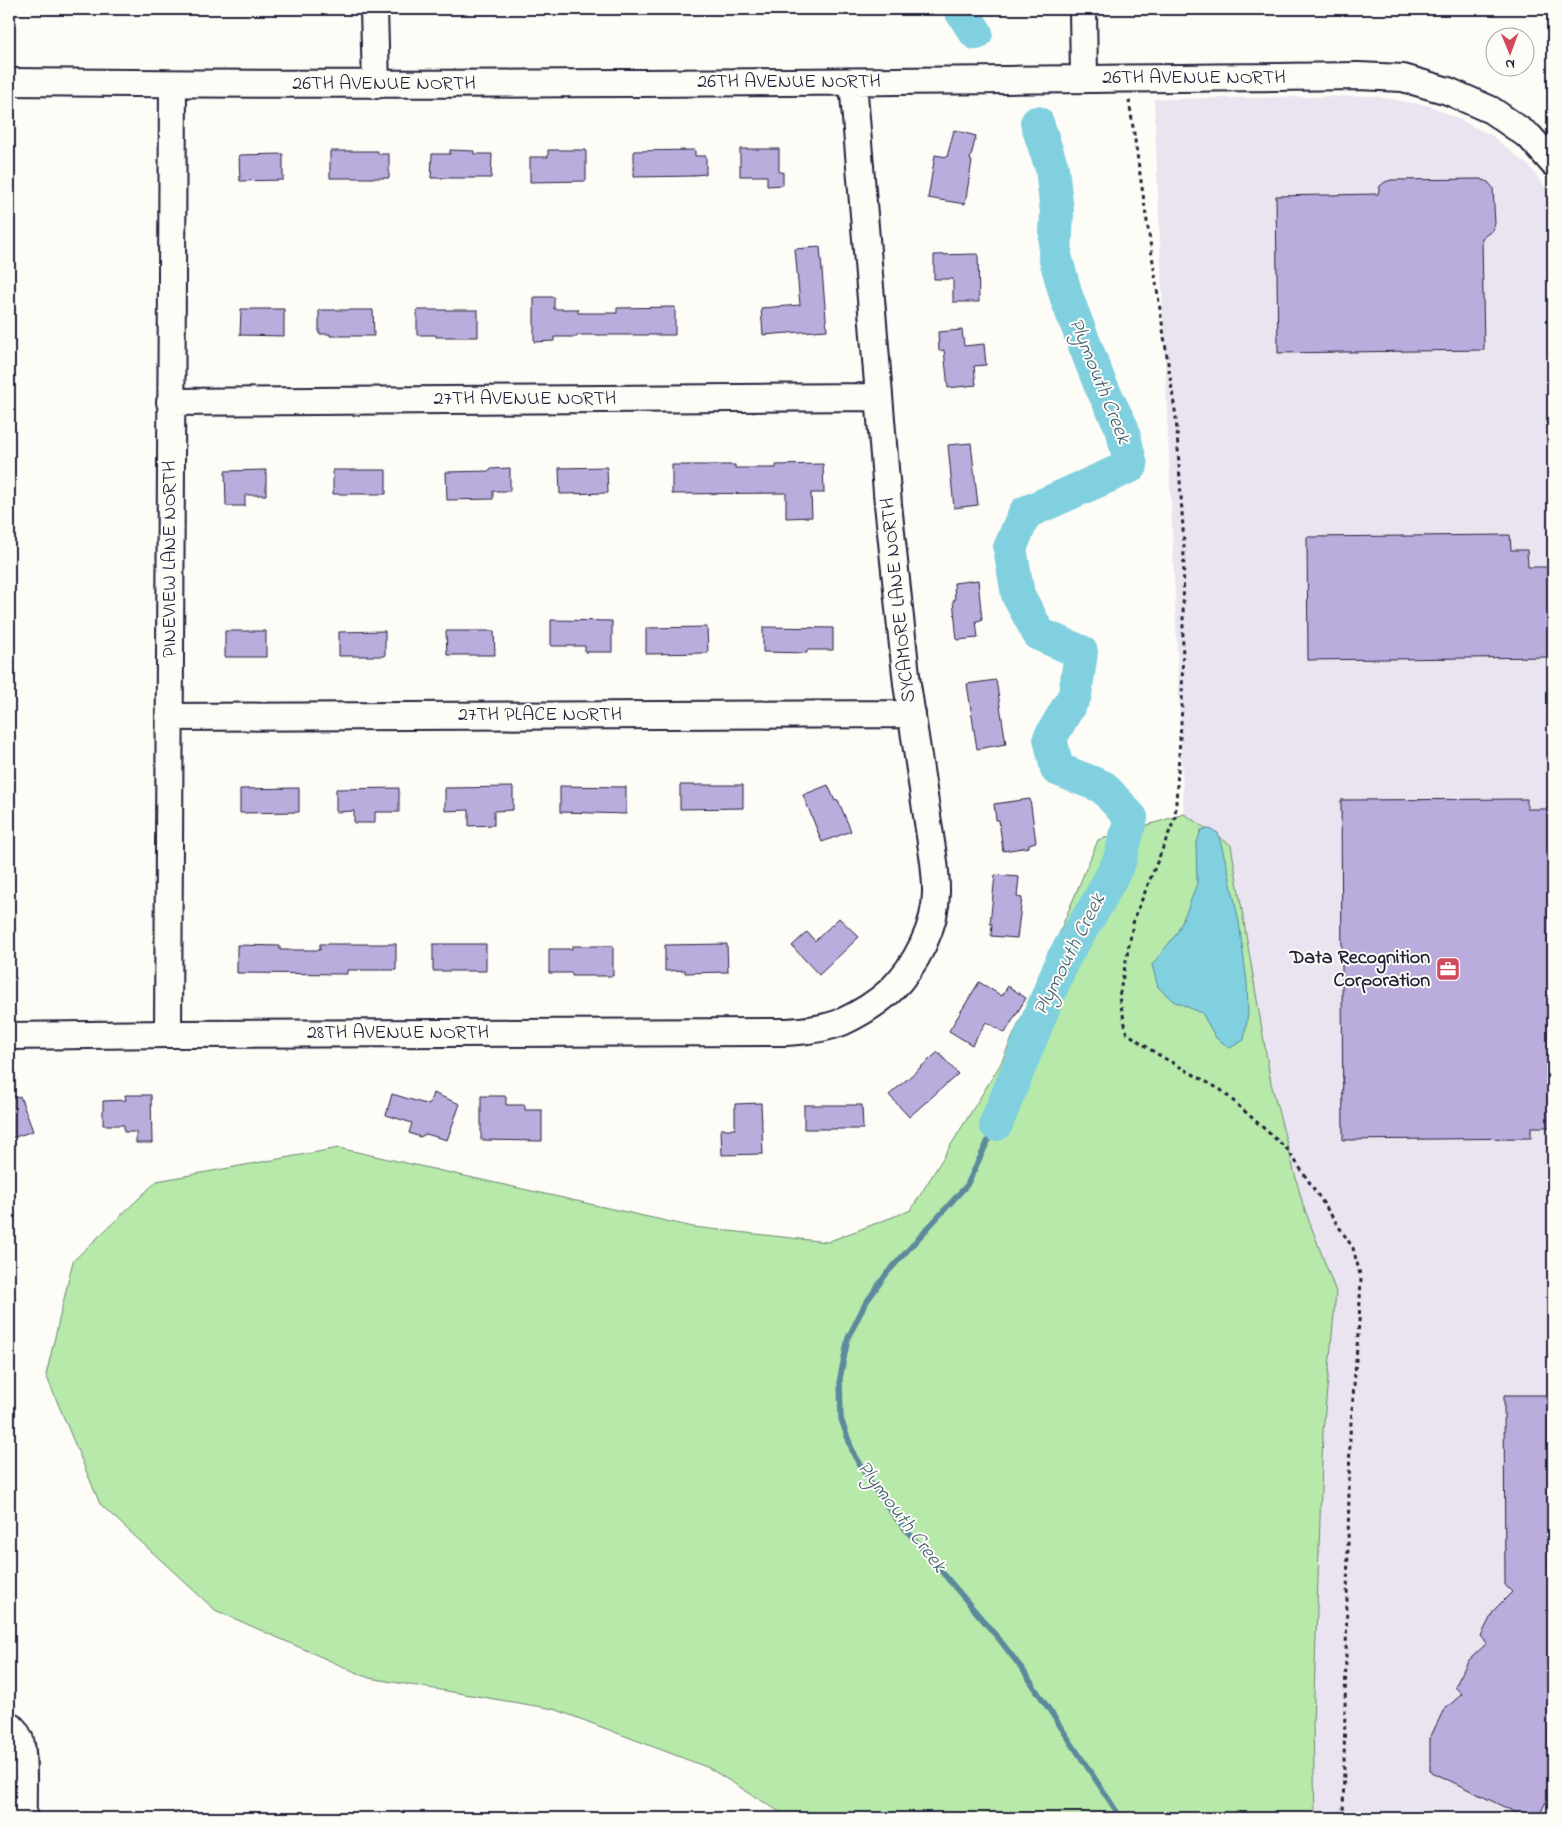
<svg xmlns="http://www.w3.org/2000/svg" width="1562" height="1827" font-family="'Indie Flower',sans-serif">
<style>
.built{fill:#e9e4ef}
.green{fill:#b6e9aa;stroke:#6c8672}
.water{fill:#81d0df;stroke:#5b8a9d}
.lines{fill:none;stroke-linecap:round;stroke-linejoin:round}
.stream{stroke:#5b8a9d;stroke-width:5.5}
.river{stroke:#81d0df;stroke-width:34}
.building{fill:#baacdd;stroke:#22223b}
.minor-casing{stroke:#22223b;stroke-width:30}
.path{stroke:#22223b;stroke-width:3;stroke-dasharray:4 4;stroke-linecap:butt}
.minor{stroke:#fdfcf7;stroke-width:26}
.labels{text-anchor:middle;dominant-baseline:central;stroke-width:4;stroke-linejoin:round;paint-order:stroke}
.street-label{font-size:20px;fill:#22223b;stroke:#fdfcf7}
.poi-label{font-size:20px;font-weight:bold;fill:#22223b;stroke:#fdfcf7;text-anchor:end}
.water-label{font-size:21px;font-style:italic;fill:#435f74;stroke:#fdfcf7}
</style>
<rect width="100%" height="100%" fill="#fdfcf7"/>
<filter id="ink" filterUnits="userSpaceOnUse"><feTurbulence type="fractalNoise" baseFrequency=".02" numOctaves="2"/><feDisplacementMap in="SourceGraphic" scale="10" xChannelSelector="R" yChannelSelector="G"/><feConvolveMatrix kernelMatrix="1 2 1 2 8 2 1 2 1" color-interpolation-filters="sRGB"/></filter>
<g filter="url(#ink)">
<path class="built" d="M 1373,96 L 1431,106 L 1491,135 L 1530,167 L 1553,198 L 1553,1818 L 1315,1818 L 1313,1725 L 1323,1432 L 1336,1292 L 1303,1205 L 1271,1083 L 1231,845 L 1184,814 L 1154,99 Z"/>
<path class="green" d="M 1184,814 L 1231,845 L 1271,1083 L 1303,1205 L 1336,1292 L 1323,1432 L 1313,1725 L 1315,1818 L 788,1818 L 783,1814 L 709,1768 L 554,1709 L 369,1678 L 215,1610 L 100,1504 L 46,1375 L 73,1261 L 157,1181 L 339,1148 L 693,1227 L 827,1242 L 911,1210 L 1000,1065 L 1058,936 L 1098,840 Z"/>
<path class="water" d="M 1210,829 L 1218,833 L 1228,870 L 1239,922 L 1247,982 L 1248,1013 L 1244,1040 L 1230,1048 L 1216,1038 L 1202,1013 L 1173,1001 L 1158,987 L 1152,965 L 1177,933 L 1188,908 L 1197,883 L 1196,845 L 1201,830 Z"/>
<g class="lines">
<path class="stream" d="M 996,1124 L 967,1185 L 887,1273 L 865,1304 L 848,1338 L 840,1378 L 841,1419 L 854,1455 L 873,1487 L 896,1518 L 999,1639 L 1023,1670 L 1121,1818"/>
<path class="river" d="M 960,9 L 976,33
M 996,1124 L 1063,959 L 1098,902 L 1119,862 L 1131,818 L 1103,787 L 1057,769 L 1050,738 L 1075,695 L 1081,652 L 1039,634 L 1018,595 L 1010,548 L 1025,513 L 1131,466 L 1122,428 L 1100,384 L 1067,299 L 1055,256 L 1057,212 L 1052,168 L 1037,123"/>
</g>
<path class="building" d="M 954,130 L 976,136 L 970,160 L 972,161 L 965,204 L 928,198 L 935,155 L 947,157 Z
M 740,149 L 779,149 L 779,172 L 783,172 L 783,185 L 767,186 L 767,176 L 740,176 Z
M 450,150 L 474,151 L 474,154 L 492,154 L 491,178 L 431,178 L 432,154 L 450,154 Z
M 548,150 L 586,150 L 586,181 L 530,182 L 530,157 L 548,157 Z
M 695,150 L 695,156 L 706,156 L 706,174 L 694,175 L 694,176 L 634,177 L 634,151 Z
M 330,151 L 378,151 L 378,154 L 389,154 L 389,178 L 330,178 Z
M 283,154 L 283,180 L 240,181 L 239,155 Z
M 1481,179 L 1488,182 L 1493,188 L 1495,223 L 1493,230 L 1482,238 L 1484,350 L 1278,353 L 1276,196 L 1378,194 L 1380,186 L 1385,182 L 1391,180 Z
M 820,247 L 827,330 L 763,335 L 761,308 L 800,305 L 795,249 Z
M 978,254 L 979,302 L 953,302 L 953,279 L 934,279 L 934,255 Z
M 534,297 L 554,297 L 554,309 L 578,309 L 578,313 L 617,313 L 617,308 L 675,307 L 675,335 L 577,335 L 577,337 L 554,337 L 554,341 L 534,342 Z
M 241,309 L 284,309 L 284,336 L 240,335 Z
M 319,310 L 373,310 L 374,336 L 330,336 L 330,334 L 319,334 Z
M 417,310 L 478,310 L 478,337 L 436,337 L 436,335 L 417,335 Z
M 962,330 L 964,346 L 984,344 L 986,365 L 974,366 L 976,385 L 948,388 L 944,350 L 939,351 L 938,332 Z
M 971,443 L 978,505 L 954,508 L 948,445 Z
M 823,464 L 824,493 L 811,493 L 812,517 L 786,518 L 786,493 L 672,494 L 672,465 L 735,465 L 735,468 L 776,468 L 776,465 Z
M 607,467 L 608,493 L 560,494 L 559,468 Z
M 510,468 L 510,491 L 493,491 L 493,499 L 447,500 L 446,472 L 490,471 L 490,469 Z
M 266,470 L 266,495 L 245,495 L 245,506 L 226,506 L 225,471 Z
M 333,470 L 386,470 L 386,494 L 333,494 Z
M 1510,535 L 1511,550 L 1527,550 L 1528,567 L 1548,567 L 1549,657 L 1308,660 L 1307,537 Z
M 978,580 L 982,620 L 976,621 L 978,638 L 957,640 L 953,600 L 955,600 L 954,583 Z
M 551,620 L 612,621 L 612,652 L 585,652 L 585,646 L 551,646 Z
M 707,627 L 708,653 L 646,654 L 646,628 Z
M 763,627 L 833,628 L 833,650 L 807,650 L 807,653 L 763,652 Z
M 225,631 L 266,631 L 266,657 L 225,657 Z
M 385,631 L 385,656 L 339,656 L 339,632 Z
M 446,631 L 494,631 L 495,655 L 447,655 Z
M 996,680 L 1006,744 L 977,749 L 967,684 Z
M 680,785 L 743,785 L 743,808 L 680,809 Z
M 828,785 L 835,801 L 838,800 L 851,831 L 822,842 L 803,795 Z
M 560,786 L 626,787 L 626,814 L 560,812 Z
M 513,787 L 513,810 L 494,811 L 494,825 L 469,826 L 469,810 L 445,811 L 445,788 Z
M 299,788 L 299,812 L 240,813 L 240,789 Z
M 399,788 L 399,812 L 375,812 L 375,823 L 354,823 L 354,811 L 336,812 L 336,789 Z
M 1030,799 L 1036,842 L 1029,844 L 1029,847 L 1003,851 L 999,820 L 996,820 L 994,804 Z
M 1527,799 L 1527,809 L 1549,809 L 1549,824 L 1553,824 L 1553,1113 L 1550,1113 L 1550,1127 L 1531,1127 L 1531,1138 L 1343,1140 L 1341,800 Z
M 995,875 L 1019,877 L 1017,897 L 1022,898 L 1017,938 L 991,936 L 992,924 L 990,924 Z
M 839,918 L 859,937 L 819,975 L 792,946 L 807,932 L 815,941 Z
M 320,944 L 396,944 L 396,970 L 347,970 L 347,974 L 237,973 L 237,945 L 280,946 L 280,950 L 320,950 Z
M 433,944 L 486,944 L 486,971 L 433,971 Z
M 727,944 L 728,972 L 685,973 L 685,970 L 665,971 L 665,945 Z
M 572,946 L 613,946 L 613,976 L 572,976 L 572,973 L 549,973 L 549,949 L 572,949 Z
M 979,982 L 1002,996 L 1008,986 L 1026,998 L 1005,1033 L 986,1022 L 972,1045 L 949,1031 Z
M 938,1052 L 958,1074 L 909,1117 L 889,1095 Z
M 433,1093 L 460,1104 L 447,1140 L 426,1134 L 420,1137 L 409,1133 L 412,1123 L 386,1115 L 392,1094 L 429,1105 Z
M 125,1095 L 151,1095 L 152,1143 L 136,1143 L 136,1132 L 124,1132 L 124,1125 L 103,1125 L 103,1101 L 126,1100 Z
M 20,1096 L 33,1131 L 9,1139 L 9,1100 Z
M 481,1096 L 506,1096 L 506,1105 L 525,1105 L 525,1110 L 542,1110 L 542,1141 L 481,1140 Z
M 761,1103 L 763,1154 L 722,1155 L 721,1129 L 735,1129 L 735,1104 Z
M 804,1105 L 862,1105 L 863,1129 L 804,1129 Z
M 1504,1395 L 1553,1395 L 1553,1787 L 1538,1818 L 1527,1818 L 1430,1771 L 1430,1738 L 1443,1711 L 1462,1694 L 1455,1687 L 1468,1661 L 1487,1643 L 1481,1636 L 1494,1610 L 1512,1592 L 1505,1585 Z"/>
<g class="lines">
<defs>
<path id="minor" d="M 374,9 L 376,85
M 1083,9 L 1084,78
M 9,82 C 458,87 908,81 1358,76 L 1403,78 L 1448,91 L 1491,110 L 1530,137 L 1553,163
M 170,402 L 879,397
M 169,717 L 912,714
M 168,1034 L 173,84
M 9,1036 L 168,1034 L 786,1032 C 805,1031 825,1029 842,1022 C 859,1014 877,1003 890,991 C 916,966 937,925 936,889 C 936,880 935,871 934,862 L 907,684 L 888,504 L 853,82
M 9,1725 C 14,1728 18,1735 20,1740 C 25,1758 22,1798 23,1818"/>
</defs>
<use href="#minor" class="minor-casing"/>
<path class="path" d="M 1129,100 L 1176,417 L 1184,544 L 1182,707 L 1175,818 L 1134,919 L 1119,997 L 1127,1033 L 1157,1054 L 1221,1090 L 1288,1150 L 1353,1248 L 1361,1278 L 1359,1322 L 1350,1435 L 1343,1818"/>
<use href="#minor" class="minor"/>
</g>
</g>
<defs>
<symbol id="office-square" viewBox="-11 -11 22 22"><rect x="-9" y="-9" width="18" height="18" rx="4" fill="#d1495b" stroke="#fdfcf7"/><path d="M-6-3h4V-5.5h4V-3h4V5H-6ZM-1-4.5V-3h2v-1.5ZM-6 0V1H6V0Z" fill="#fff"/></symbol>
</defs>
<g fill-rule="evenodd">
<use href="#office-square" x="1434" y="955" width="28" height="28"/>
</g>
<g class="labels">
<g class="street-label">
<text x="1194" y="78">26TH AVENUE NORTH</text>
<text x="789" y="82">26TH AVENUE NORTH</text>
<text x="384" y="84">26TH AVENUE NORTH</text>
<text x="525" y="399">27TH AVENUE NORTH</text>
<text transform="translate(170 559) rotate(-90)">PINEVIEW LANE NORTH</text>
<text transform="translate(899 600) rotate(-96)">SYCAMORE LANE NORTH</text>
<text x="540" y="715">27TH PLACE NORTH</text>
<text x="398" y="1033">28TH AVENUE NORTH</text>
</g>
<g class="poi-label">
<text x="1430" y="958">Data Recognition<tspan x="1430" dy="23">Corporation</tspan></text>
</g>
<g class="water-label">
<text transform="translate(1099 381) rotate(68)">Plymouth Creek</text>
<text transform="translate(1070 955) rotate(-63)">Plymouth Creek</text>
<text transform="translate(901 1517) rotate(53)">Plymouth Creek</text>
</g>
</g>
<rect width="1562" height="1827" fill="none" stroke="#fdfcf7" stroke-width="30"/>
<rect x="15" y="15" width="1532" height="1797" fill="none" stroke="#22223b" stroke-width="2" filter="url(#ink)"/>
<g transform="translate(1510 52) rotate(179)"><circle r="24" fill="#fdfcf7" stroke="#a5a5ac"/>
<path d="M0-4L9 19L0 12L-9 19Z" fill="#d1495b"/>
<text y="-8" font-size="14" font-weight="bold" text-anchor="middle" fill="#22223b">N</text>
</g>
</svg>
